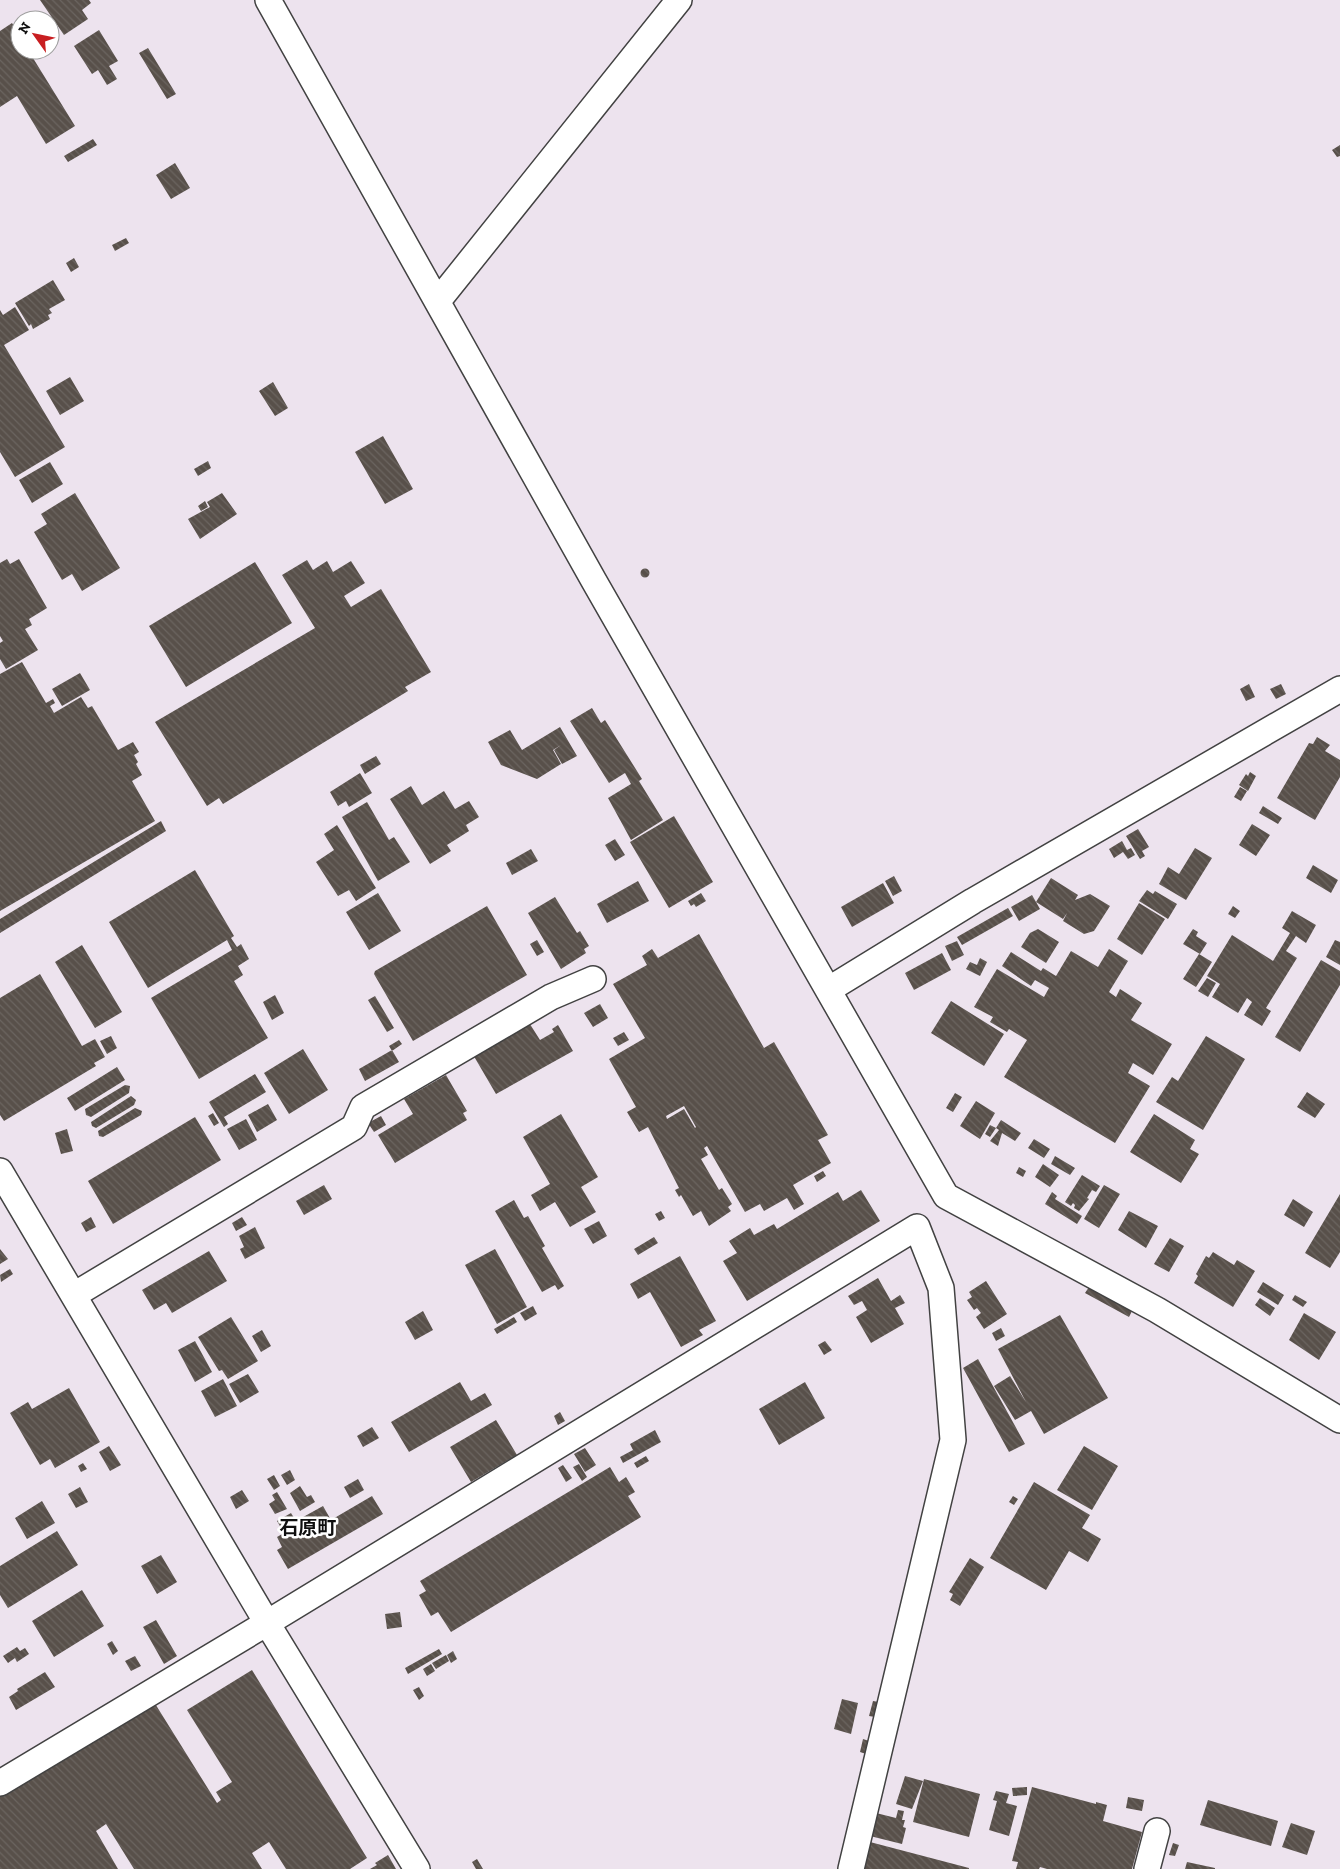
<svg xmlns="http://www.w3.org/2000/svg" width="1340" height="1869" font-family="'Zilla Slab','Noto Sans JP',serif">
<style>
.industrial{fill:#ede3ee;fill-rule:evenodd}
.building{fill:url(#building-back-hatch);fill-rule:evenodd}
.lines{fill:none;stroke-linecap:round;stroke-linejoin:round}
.minor-casing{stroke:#424242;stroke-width:28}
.minor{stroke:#fff;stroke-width:25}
.labels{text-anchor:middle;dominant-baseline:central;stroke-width:5;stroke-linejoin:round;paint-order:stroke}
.quarter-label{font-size:19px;font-weight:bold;fill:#0f0f0f;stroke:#fff}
</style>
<defs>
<pattern id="building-back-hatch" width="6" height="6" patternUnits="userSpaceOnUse" patternTransform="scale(1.25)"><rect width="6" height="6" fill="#58504a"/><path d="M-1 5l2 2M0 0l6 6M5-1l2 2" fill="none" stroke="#6b6560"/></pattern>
</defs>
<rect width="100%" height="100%" fill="#fffdf1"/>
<path class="industrial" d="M 0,0 L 1340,0 L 1340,1869 L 0,1869 ZM 20,20 L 50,20 L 50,50 L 20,50 Z"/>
<path class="building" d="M 40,0 L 89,0 L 91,3 L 82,10 L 88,19 L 64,35 Z
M 12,23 L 20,36 L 20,50 L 28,50 L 75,126 L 46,144 L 17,96 L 0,107 L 0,31 Z
M 99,30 L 118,61 L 109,66 L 117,79 L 107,85 L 98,70 L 92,74 L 74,46 Z
M 148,48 L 176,94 L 167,99 L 139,53 Z
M 93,139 L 97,145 L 68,162 L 64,156 Z
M 1340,145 L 1340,156 L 1337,157 L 1332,150 Z
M 175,163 L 190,188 L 171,199 L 156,175 Z
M 126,238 L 129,243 L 115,251 L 112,245 Z
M 74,258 L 79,267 L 71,272 L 66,263 Z
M 53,280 L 65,300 L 49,309 L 52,313 L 48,315 L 50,319 L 33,329 L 31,324 L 29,326 L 15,303 Z
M 15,307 L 29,330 L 4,345 L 65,447 L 15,477 L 0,452 L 0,310 L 3,315 Z
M 70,377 L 84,401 L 60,415 L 46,391 Z
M 273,382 L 288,408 L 275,416 L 259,391 Z
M 383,436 L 413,489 L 385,504 L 355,452 Z
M 208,461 L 211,468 L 198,476 L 194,469 Z
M 50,462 L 63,484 L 32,503 L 19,480 Z
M 75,493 L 120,568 L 82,591 L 72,574 L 62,580 L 34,532 L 47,524 L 41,514 Z
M 222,493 L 237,514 L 200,539 L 188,519 L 210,507 L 207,502 Z
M 205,501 L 208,507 L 201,511 L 198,506 Z
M 7,559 L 10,564 L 19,559 L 47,608 L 29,619 L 32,625 L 25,629 L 38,650 L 6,669 L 0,659 L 0,643 L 3,641 L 0,636 L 0,563 Z
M 307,560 L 313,570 L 327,561 L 333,572 L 351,561 L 365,583 L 344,596 L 351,607 L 381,589 L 431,672 L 405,687 L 408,691 L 223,804 L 219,798 L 207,806 L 155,722 L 315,628 L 282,575 Z
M 255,562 L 292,623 L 186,687 L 149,626 Z
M640.5 573a4.5 4.5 0 1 1 9 0a4.5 4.5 0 1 1-9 0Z
M 22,662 L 46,703 L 53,699 L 55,703 L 50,706 L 54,713 L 81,697 L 88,708 L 92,706 L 118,750 L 133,742 L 139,752 L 134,755 L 138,762 L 136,764 L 142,775 L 132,781 L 155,821 L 0,911 L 0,674 Z
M 80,673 L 90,690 L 62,706 L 52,689 Z
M 1249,684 L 1255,697 L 1246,701 L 1240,689 Z
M 1281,684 L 1286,694 L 1276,699 L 1270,689 Z
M 592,708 L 601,723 L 605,720 L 642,779 L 639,781 L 663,820 L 631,840 L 608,798 L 631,784 L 625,773 L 609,783 L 570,721 Z
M 560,727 L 577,756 L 562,764 L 554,750 L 561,745 L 553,750 L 561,764 L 537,779 L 501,765 L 488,742 L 510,730 L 522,750 Z
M 1317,737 L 1330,745 L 1325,751 L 1340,760 L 1340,777 L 1315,820 L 1277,798 L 1309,743 L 1313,744 Z
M 376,756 L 381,764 L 365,774 L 360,765 Z
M 1250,772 L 1256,776 L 1248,791 L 1239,785 L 1246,774 L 1248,776 Z
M 360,773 L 372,793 L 349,807 L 346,801 L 338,806 L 330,792 Z
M 411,786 L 422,805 L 444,791 L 455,809 L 469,801 L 479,817 L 466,825 L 469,831 L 447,845 L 451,851 L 430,864 L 390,799 Z
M 1240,787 L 1247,791 L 1241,801 L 1234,797 Z
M 367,802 L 389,840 L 394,837 L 410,862 L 378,881 L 342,817 Z
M 1263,806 L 1282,818 L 1278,824 L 1259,813 Z
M 674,816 L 713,882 L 669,908 L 630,842 Z
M 161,821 L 166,831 L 0,933 L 0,919 Z
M 1252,824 L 1270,835 L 1256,856 L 1239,845 Z
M 337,825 L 376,888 L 356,901 L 349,890 L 338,896 L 316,862 L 334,850 L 324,834 Z
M 1138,829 L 1149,847 L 1142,851 L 1145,856 L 1140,859 L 1126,836 Z
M 615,839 L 625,855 L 615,861 L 605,845 Z
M 1122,841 L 1127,850 L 1131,848 L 1135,855 L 1128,859 L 1123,852 L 1114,858 L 1109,849 Z
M 1195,848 L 1212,858 L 1186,900 L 1159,884 L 1168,867 L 1179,874 Z
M 531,849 L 538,861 L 512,875 L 506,863 Z
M 1313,865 L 1338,880 L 1331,893 L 1306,878 Z
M 195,870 L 234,936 L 231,938 L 237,947 L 241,944 L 249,959 L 238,966 L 243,975 L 234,981 L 268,1038 L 199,1079 L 151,998 L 232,950 L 227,940 L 148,988 L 109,922 Z
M 894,876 L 902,891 L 893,896 L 885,881 Z
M 1051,878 L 1078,895 L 1075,900 L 1090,894 L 1110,906 L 1094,931 L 1084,934 L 1063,921 L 1067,913 L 1063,919 L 1036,902 Z
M 638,881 L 649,901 L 607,923 L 597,904 Z
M 883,883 L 894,903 L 852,927 L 841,907 Z
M 1147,890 L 1153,894 L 1155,891 L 1177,904 L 1168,919 L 1139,901 Z
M 378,893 L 401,931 L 369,950 L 346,912 Z
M 701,893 L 706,901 L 696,907 L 694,904 L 691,906 L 688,901 Z
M 1032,895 L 1040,909 L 1019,921 L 1011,907 Z
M 555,897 L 577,933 L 580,931 L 589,946 L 584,949 L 586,953 L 561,969 L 528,913 Z
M 1139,903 L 1165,919 L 1142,955 L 1117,939 Z
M 487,906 L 527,975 L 413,1041 L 374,974 L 375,971 Z
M 1233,906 L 1240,911 L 1235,918 L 1228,914 Z
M 1008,908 L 1013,916 L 962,945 L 957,937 Z
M 1292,911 L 1316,925 L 1306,943 L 1296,936 L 1286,951 L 1297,958 L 1266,1008 L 1271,1011 L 1262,1026 L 1244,1015 L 1252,1002 L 1247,998 L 1238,1013 L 1212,997 L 1220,984 L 1207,976 L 1232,935 L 1273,961 L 1290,933 L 1282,928 Z
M 1038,929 L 1059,942 L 1046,963 L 1021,947 L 1030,933 Z
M 1193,929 L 1198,932 L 1196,936 L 1207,943 L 1200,954 L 1183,944 Z
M 699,934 L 764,1048 L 774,1042 L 828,1135 L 818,1140 L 831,1163 L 793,1185 L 804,1204 L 794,1210 L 787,1198 L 764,1211 L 760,1204 L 745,1212 L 707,1146 L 704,1148 L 708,1155 L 701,1159 L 719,1190 L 722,1188 L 732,1204 L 728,1207 L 731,1211 L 709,1226 L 701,1211 L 693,1216 L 681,1195 L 679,1197 L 675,1190 L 679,1188 L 648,1127 L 639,1132 L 627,1112 L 636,1107 L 609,1059 L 645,1038 L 613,984 L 647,965 L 642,956 L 652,949 L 658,958 ZM 684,1106 L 696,1127 L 695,1128 L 684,1109 L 667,1119 L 666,1116 Z
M 537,940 L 544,952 L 537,956 L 530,944 Z
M 1335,940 L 1340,942 L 1340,965 L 1326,957 Z
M 957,941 L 964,955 L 952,961 L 945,946 Z
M 82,945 L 122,1012 L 95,1028 L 55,962 Z
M 1109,949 L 1128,961 L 1109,992 L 1116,997 L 1120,989 L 1142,1003 L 1131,1020 L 1172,1044 L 1153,1075 L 1133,1063 L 1128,1073 L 1150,1086 L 1115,1143 L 1004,1077 L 1027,1040 L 1009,1029 L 1007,1032 L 990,1022 L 993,1017 L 974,1007 L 997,969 L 1044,997 L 1049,988 L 1035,980 L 1031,986 L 1002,966 L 1011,952 L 1041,971 L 1043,968 L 1056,976 L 1071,951 L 1098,967 Z
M 942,953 L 951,970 L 914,990 L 905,973 Z
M 1199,954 L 1212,962 L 1196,987 L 1183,979 Z
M 980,958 L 987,962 L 980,976 L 966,969 L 970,962 L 977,965 Z
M 1321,960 L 1340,971 L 1340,985 L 1300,1052 L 1275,1037 Z
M 40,974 L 82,1046 L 95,1039 L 105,1057 L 94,1063 L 96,1066 L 4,1121 L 0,1115 L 0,998 Z
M 1207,978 L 1216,983 L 1208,997 L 1198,991 Z
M 275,995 L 284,1013 L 272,1020 L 263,1002 Z
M 375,996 L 394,1028 L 387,1032 L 368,1000 Z
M 951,1001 L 1004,1034 L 984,1066 L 931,1033 Z
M 600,1004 L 608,1018 L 593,1027 L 584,1013 Z
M 528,1021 L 540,1040 L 554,1032 L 552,1029 L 558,1025 L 573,1051 L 496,1094 L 472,1053 Z
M 624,1032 L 629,1040 L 618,1046 L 613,1038 Z
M 111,1036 L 117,1048 L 107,1054 L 100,1041 Z
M 1206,1036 L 1245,1059 L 1203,1130 L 1156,1102 L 1172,1077 L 1178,1081 Z
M 399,1040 L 402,1044 L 392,1051 L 389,1046 Z
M 303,1049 L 328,1090 L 289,1114 L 264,1073 Z
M 392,1050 L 399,1062 L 365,1081 L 359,1069 Z
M 117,1067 L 125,1080 L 75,1111 L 67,1098 Z
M 255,1074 L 266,1092 L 224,1117 L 228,1124 L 224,1127 L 209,1102 Z
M 446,1075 L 467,1111 L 463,1113 L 467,1120 L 395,1163 L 378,1135 L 413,1114 L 404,1099 Z
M 125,1085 L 130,1086 L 129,1093 L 91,1117 L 86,1115 L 85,1109 Z
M 1307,1092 L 1325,1104 L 1315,1118 L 1297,1107 Z
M 955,1093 L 962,1097 L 953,1112 L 946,1108 Z
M 131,1096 L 136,1100 L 134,1105 L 96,1128 L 92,1126 L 91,1122 Z
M 976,1101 L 995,1113 L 980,1139 L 960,1126 Z
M 268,1104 L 277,1120 L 257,1132 L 248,1115 Z
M 135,1108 L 142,1111 L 141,1115 L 103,1137 L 99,1136 L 98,1131 Z
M 213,1113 L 219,1123 L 214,1126 L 208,1116 Z
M 561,1114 L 598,1177 L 581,1187 L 596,1212 L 570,1227 L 555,1202 L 540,1211 L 531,1195 L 550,1184 L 523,1137 Z
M 1154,1114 L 1195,1140 L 1190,1149 L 1199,1154 L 1181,1183 L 1130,1152 Z
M 381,1116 L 386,1125 L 374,1132 L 368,1123 Z
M 195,1117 L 221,1160 L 113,1224 L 88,1181 Z
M 246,1119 L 257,1140 L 239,1150 L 227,1129 Z
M 1001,1120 L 1021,1133 L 1015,1141 L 1002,1133 L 998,1146 L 990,1141 L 999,1130 L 996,1128 Z
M 990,1125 L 996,1128 L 990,1137 L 985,1134 Z
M 67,1129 L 73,1151 L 61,1154 L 55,1133 Z
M 1034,1139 L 1050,1149 L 1044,1158 L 1028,1148 Z
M 1055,1156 L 1075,1168 L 1070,1175 L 1051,1164 Z
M 1043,1164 L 1059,1175 L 1050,1187 L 1035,1177 Z
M 1019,1167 L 1026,1171 L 1023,1177 L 1016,1173 Z
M 823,1171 L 826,1176 L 817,1182 L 814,1176 Z
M 1082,1175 L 1100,1186 L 1096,1192 L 1092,1190 L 1087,1198 L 1089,1199 L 1079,1211 L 1074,1208 L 1075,1205 L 1073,1203 L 1071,1206 L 1065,1202 Z
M 324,1185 L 332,1199 L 304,1215 L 296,1201 Z
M 1104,1185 L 1120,1194 L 1099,1228 L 1084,1219 Z
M 861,1190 L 880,1221 L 747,1301 L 723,1261 L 737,1253 L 729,1241 L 750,1228 L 754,1235 L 774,1224 L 777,1229 L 838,1192 L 843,1201 Z
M 1052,1192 L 1057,1196 L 1055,1199 L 1082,1216 L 1077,1224 L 1045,1204 Z
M 1340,1194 L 1340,1252 L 1330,1268 L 1305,1253 Z
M 1293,1199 L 1313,1212 L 1304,1227 L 1284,1215 Z
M 514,1200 L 524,1218 L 528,1216 L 545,1246 L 542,1248 L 564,1286 L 558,1290 L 555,1285 L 542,1292 L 495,1211 Z
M 661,1211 L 665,1218 L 659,1221 L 655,1214 Z
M 1129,1211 L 1158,1226 L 1146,1248 L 1118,1230 Z
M 91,1217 L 96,1227 L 86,1232 L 81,1223 Z
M 242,1217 L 247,1225 L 236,1231 L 232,1223 Z
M 599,1221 L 607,1236 L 593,1244 L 584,1229 Z
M 255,1227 L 265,1248 L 245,1259 L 240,1249 L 244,1247 L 239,1236 Z
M 654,1237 L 658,1243 L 638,1255 L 634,1249 Z
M 1170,1238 L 1184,1246 L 1169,1272 L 1154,1264 Z
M 0,1249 L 8,1259 L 0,1264 Z
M 495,1249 L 527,1307 L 497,1324 L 465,1265 Z
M 209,1251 L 227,1281 L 172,1313 L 166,1303 L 154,1310 L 142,1290 Z
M 1213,1252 L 1234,1265 L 1237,1260 L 1255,1271 L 1233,1307 L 1194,1283 L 1198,1276 L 1196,1274 L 1206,1256 L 1209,1258 Z
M 680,1256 L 716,1321 L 699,1330 L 703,1335 L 681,1347 L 650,1292 L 638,1299 L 630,1284 Z
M 10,1269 L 13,1274 L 1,1282 L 0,1275 Z
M 878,1278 L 891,1301 L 900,1295 L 905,1303 L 895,1308 L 904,1324 L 871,1343 L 856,1317 L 867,1310 L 862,1301 L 854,1305 L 848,1296 Z
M 986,1281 L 1007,1314 L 984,1329 L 976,1317 L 981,1313 L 977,1308 L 974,1310 L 967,1300 L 972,1297 L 969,1292 Z
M 1263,1282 L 1284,1295 L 1278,1305 L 1257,1292 Z
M 1089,1287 L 1132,1311 L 1129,1317 L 1085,1293 Z
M 1295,1295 L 1307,1302 L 1303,1307 L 1292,1300 Z
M 1260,1298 L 1275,1308 L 1270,1316 L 1255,1305 Z
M 533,1306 L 537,1314 L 525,1321 L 520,1313 Z
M 423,1311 L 433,1330 L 415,1340 L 405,1322 Z
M 1304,1313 L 1336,1332 L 1319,1360 L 1289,1340 Z
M 1060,1315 L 1108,1398 L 1044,1434 L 1031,1411 L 1015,1420 L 994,1386 L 1010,1376 L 1026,1402 L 998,1349 Z
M 231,1317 L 258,1361 L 228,1379 L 222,1370 L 219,1371 L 198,1337 Z
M 514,1317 L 517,1322 L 497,1334 L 494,1329 Z
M 1001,1328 L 1005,1336 L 996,1341 L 992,1333 Z
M 262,1330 L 271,1346 L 261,1352 L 252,1336 Z
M 195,1341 L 212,1372 L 195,1382 L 178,1350 Z
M 825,1341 L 832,1350 L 824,1355 L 818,1345 Z
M 978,1359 L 1025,1444 L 1009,1452 L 963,1368 Z
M 248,1374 L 259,1392 L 240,1403 L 229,1384 Z
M 223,1379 L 237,1406 L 215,1417 L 201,1391 Z
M 460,1382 L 471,1401 L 485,1393 L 492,1405 L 409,1452 L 391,1422 Z
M 805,1382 L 825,1418 L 779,1445 L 759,1409 Z
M 69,1388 L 100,1442 L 55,1468 L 50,1459 L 40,1465 L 10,1413 L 28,1402 L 32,1409 Z
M 560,1412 L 565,1421 L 558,1425 L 554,1416 Z
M 496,1420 L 517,1455 L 471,1482 L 450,1447 Z
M 372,1427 L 379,1438 L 363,1447 L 357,1436 Z
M 655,1430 L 661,1442 L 623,1463 L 620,1457 L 633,1450 L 630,1444 Z
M 109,1446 L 121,1465 L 110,1471 L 99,1452 Z
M 1084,1446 L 1118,1466 L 1092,1510 L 1057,1490 Z
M 585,1448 L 596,1465 L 585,1472 L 574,1454 Z
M 646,1456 L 649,1461 L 637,1468 L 634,1463 Z
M 83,1463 L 87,1469 L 81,1472 L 78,1466 Z
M 579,1464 L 587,1477 L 582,1481 L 573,1467 Z
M 563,1465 L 572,1478 L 566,1482 L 558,1468 Z
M 610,1467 L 619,1482 L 626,1477 L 635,1492 L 628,1496 L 641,1517 L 451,1632 L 438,1612 L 431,1616 L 419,1595 L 426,1591 L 420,1581 Z
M 290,1470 L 295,1480 L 287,1485 L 281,1475 Z
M 274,1475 L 280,1486 L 274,1490 L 267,1479 Z
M 358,1479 L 364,1490 L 350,1498 L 344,1487 Z
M 1034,1482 L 1090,1515 L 1082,1528 L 1101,1539 L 1088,1562 L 1069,1551 L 1046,1590 L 990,1558 Z
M 300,1486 L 307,1497 L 311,1495 L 315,1502 L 300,1511 L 290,1493 Z
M 80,1487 L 88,1502 L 76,1508 L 68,1494 Z
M 242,1490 L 249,1501 L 236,1509 L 230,1497 Z
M 277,1492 L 287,1509 L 275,1514 L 269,1504 L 275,1500 L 272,1495 Z
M 372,1496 L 383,1514 L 288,1569 L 277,1550 L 282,1547 L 277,1537 L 284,1533 L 277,1521 L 291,1513 L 296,1521 L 323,1506 L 331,1520 Z
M 1013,1496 L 1018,1499 L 1014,1505 L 1009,1502 Z
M 42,1501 L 55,1523 L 27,1539 L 15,1518 Z
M 57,1531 L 78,1565 L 8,1608 L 0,1595 L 0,1566 Z
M 161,1555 L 177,1582 L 157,1594 L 141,1566 Z
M 970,1558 L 984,1567 L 960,1606 L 950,1600 L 953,1594 L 949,1592 Z
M 82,1590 L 104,1626 L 54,1657 L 32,1621 Z
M 400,1612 L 402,1627 L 387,1629 L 385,1614 Z
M 156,1620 L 177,1656 L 164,1664 L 143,1627 Z
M 112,1641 L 118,1651 L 113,1655 L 107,1644 Z
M 17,1647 L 20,1651 L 25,1648 L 29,1654 L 17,1662 L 15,1658 L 8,1663 L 3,1656 Z
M 439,1649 L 442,1654 L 408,1674 L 405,1668 Z
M 453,1651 L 457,1659 L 451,1663 L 447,1655 Z
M 446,1655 L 449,1661 L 436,1669 L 432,1663 Z
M 135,1656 L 141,1666 L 131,1671 L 125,1661 Z
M 431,1664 L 435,1671 L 427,1676 L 423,1669 Z
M 252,1670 L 367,1858 L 350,1869 L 286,1869 L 269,1842 L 252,1853 L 262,1869 L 134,1869 L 106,1824 L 96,1831 L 118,1869 L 0,1869 L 0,1796 L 55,1763 L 78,1800 L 55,1763 L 154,1702 L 217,1803 L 221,1800 L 216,1792 L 232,1782 L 187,1710 Z
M 45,1672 L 55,1687 L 16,1710 L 9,1697 L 18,1691 L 17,1689 Z
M 419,1687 L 424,1696 L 419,1700 L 413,1690 Z
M 842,1699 L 858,1703 L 851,1734 L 834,1729 Z
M 873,1701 L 879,1702 L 875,1717 L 869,1716 Z
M 863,1739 L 869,1741 L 866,1754 L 860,1752 Z
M 905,1776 L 923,1781 L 912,1809 L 896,1804 Z
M 924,1779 L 980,1794 L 969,1837 L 913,1822 Z
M 1027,1787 L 1027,1795 L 1013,1796 L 1012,1788 Z
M 1032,1787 L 1096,1804 L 1096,1802 L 1107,1805 L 1103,1821 L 1142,1832 L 1132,1869 L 1047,1869 L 1040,1867 L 1039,1869 L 1016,1869 L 1018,1862 L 1012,1861 Z
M 996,1791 L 1009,1794 L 1006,1803 L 1017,1806 L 1009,1836 L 989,1830 L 997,1801 L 993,1800 Z
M 1128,1797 L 1144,1800 L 1142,1811 L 1126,1808 Z
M 1208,1800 L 1278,1821 L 1271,1846 L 1200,1825 Z
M 898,1810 L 904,1811 L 902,1820 L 905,1820 L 903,1827 L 906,1828 L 902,1844 L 870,1836 L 876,1813 L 896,1818 Z
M 1291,1823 L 1315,1831 L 1307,1855 L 1282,1847 Z
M 870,1842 L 969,1868 L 969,1869 L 863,1869 Z
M 1173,1843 L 1179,1845 L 1175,1856 L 1169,1855 Z
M 388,1855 L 396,1869 L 370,1869 L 377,1865 L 375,1863 Z
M 477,1859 L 483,1869 L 476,1869 L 472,1862 Z
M 1187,1862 L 1215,1868 L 1215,1869 L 1185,1869 Z"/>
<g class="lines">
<defs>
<path id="minor" d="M 268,0 L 594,581 L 946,1196 L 1157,1310 L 1340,1420
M 438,301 L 679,0
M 828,990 L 973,901 L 1340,689
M 0,1171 L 267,1623 L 417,1869
M 74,1295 L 354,1127 L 363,1107 L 551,997 L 593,979
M 0,1783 L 267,1623 L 917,1227 L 941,1288 L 953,1440 L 851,1869
M 1147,1869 L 1157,1831"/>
</defs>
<use href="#minor" class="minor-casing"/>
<use href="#minor" class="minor"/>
</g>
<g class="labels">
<g class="quarter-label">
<text x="308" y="1527">石原町</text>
</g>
</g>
<g transform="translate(35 35) rotate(303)"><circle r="24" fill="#ffffff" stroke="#9f9f9f"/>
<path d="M0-4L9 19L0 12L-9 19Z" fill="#c81e21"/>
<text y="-8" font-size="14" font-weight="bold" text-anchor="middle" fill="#0f0f0f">N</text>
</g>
</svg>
